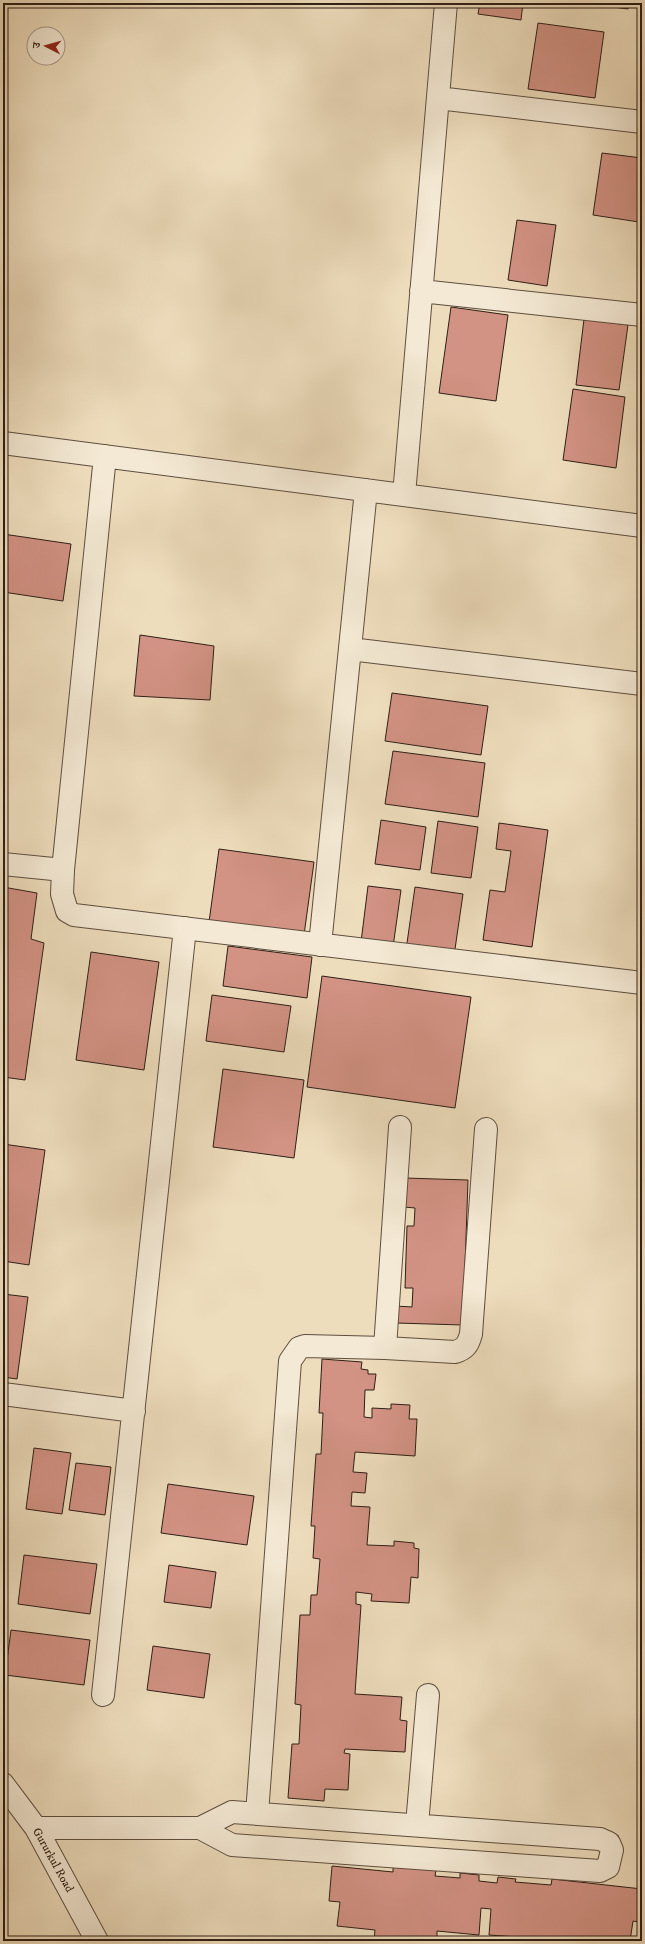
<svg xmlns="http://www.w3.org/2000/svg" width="645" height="1944" font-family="'IM FELL DW Pica','Noto Serif Devanagari',serif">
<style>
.building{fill:#d29284;stroke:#2e1f15}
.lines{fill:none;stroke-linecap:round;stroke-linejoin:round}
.minor-casing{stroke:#5e4e3f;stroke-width:24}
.minor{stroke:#f4e9d4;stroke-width:22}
.labels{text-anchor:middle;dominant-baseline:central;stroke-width:3;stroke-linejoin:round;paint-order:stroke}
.street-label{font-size:12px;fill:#2e1f15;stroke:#f4e9d4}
</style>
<rect width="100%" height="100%" fill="#eeddbd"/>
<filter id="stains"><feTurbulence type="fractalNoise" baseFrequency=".005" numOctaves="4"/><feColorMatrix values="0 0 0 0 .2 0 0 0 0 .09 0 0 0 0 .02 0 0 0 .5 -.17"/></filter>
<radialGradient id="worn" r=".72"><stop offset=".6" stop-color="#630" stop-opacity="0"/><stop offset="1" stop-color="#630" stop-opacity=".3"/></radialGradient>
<path class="building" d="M 480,3 L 523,3 L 521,20 L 478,14 Z
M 583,3 L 629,3 L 628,9 Z
M 538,23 L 604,32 L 595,98 L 528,89 Z
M 602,153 L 642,158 L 642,196 L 639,222 L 593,215 Z
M 517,220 L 556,225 L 547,286 L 508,280 Z
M 451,307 L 508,315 L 496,401 L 439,393 Z
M 584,319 L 628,325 L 619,390 L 576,385 Z
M 573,389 L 625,397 L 616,468 L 563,460 Z
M 3,534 L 71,544 L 63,601 L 3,592 Z
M 140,635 L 214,646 L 210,700 L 134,696 Z
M 392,693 L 488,706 L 481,755 L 385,741 Z
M 393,751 L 485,763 L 478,817 L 385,804 Z
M 381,820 L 426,827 L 420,870 L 375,864 Z
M 438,821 L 478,827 L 471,878 L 431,873 Z
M 499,823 L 548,830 L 532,947 L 483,940 L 490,890 L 505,892 L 511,851 L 496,849 Z
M 219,849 L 314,862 L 304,935 L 209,922 Z
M 368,886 L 401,890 L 393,947 L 361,942 Z
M 3,887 L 37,893 L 31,939 L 44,943 L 25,1080 L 3,1077 Z
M 415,887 L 463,894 L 454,956 L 406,950 Z
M 228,946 L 312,957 L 307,998 L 223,986 Z
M 91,952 L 159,962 L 144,1070 L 76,1060 Z
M 322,976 L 471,997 L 455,1108 L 307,1087 Z
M 212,995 L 291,1006 L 284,1052 L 206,1041 Z
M 223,1069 L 304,1080 L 294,1158 L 213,1147 Z
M 3,1144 L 45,1150 L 29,1265 L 3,1261 Z
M 405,1178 L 468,1180 L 463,1325 L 396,1323 L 396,1306 L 412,1307 L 413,1288 L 405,1288 L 407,1226 L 414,1226 L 415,1208 L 404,1207 Z
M 3,1294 L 28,1297 L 17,1379 L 3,1377 Z
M 322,1359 L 362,1362 L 361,1369 L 368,1370 L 368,1374 L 376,1374 L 374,1390 L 365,1390 L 364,1417 L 372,1418 L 372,1408 L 391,1409 L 391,1404 L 410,1405 L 409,1419 L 417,1419 L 415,1456 L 355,1452 L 353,1472 L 367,1473 L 365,1493 L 352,1492 L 351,1506 L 370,1507 L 367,1545 L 394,1546 L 394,1541 L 414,1543 L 414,1548 L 419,1549 L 418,1578 L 411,1577 L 409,1603 L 371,1601 L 372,1594 L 356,1592 L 356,1604 L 361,1605 L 355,1694 L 402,1697 L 400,1720 L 407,1721 L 405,1752 L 345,1749 L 344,1753 L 350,1754 L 348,1790 L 325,1789 L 324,1801 L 288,1798 L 292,1744 L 299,1744 L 301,1705 L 295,1704 L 300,1615 L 310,1615 L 311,1595 L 317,1595 L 320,1559 L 313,1558 L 315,1526 L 311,1526 L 316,1454 L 321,1454 L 323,1413 L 319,1413 Z
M 34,1448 L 71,1453 L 62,1514 L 26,1509 Z
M 76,1463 L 111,1467 L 105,1515 L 69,1510 Z
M 168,1484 L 254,1496 L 247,1545 L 161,1533 Z
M 24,1555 L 97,1564 L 90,1614 L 18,1604 Z
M 169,1565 L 216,1572 L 211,1608 L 164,1602 Z
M 11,1630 L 90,1640 L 84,1685 L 5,1675 Z
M 153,1646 L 210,1654 L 204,1698 L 147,1690 Z
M 332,1866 L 393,1872 L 393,1866 L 436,1870 L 435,1876 L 460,1878 L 460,1873 L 479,1875 L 479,1881 L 497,1883 L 498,1877 L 516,1879 L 515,1882 L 551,1885 L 552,1879 L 642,1889 L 638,1922 L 633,1921 L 630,1941 L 531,1941 L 531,1938 L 489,1935 L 491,1909 L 481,1908 L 479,1935 L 437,1931 L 437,1941 L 374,1941 L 375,1930 L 337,1926 L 340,1902 L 329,1901 Z"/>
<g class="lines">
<defs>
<path id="minor" d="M 438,98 L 642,122
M 421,291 L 642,315
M 3,443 L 642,526
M 105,456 L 63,870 L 62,894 L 67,911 L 74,915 L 642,983
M 404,495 L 446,3
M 350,649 L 642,684
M 3,864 L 63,870
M 320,945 L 366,490
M 385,1348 L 400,1127
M 3,1394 L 134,1411
M 103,1695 L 185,928
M 3,1784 L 36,1828 L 97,1941
M 257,1814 L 290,1361 L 299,1348 L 305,1346 L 385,1348 L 455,1352 C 465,1349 468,1345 471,1334 L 486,1129
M 417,1825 L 428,1695
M 36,1828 L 200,1828 L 232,1812 L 600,1839 L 609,1843 L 612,1850 L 608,1867 L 600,1871 L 232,1845 L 200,1828"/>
</defs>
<use href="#minor" class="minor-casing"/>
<use href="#minor" class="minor"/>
</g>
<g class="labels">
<g class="street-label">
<text transform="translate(53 1860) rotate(61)">Gururkul Road</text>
</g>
</g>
<rect width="645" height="1944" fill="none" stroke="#eeddbd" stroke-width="16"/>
<rect x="4" y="4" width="637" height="1936" fill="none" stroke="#2e1f15" stroke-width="2"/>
<rect x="8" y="8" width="629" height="1928" fill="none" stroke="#2e1f15"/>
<g transform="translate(46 46) rotate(276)"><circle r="19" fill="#f4e9d4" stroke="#a59888"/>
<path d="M0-3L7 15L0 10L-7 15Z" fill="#8f2418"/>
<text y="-6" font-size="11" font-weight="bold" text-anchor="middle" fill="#2e1f15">उ</text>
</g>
<rect width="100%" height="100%" filter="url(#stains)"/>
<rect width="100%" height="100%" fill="url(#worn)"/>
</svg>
